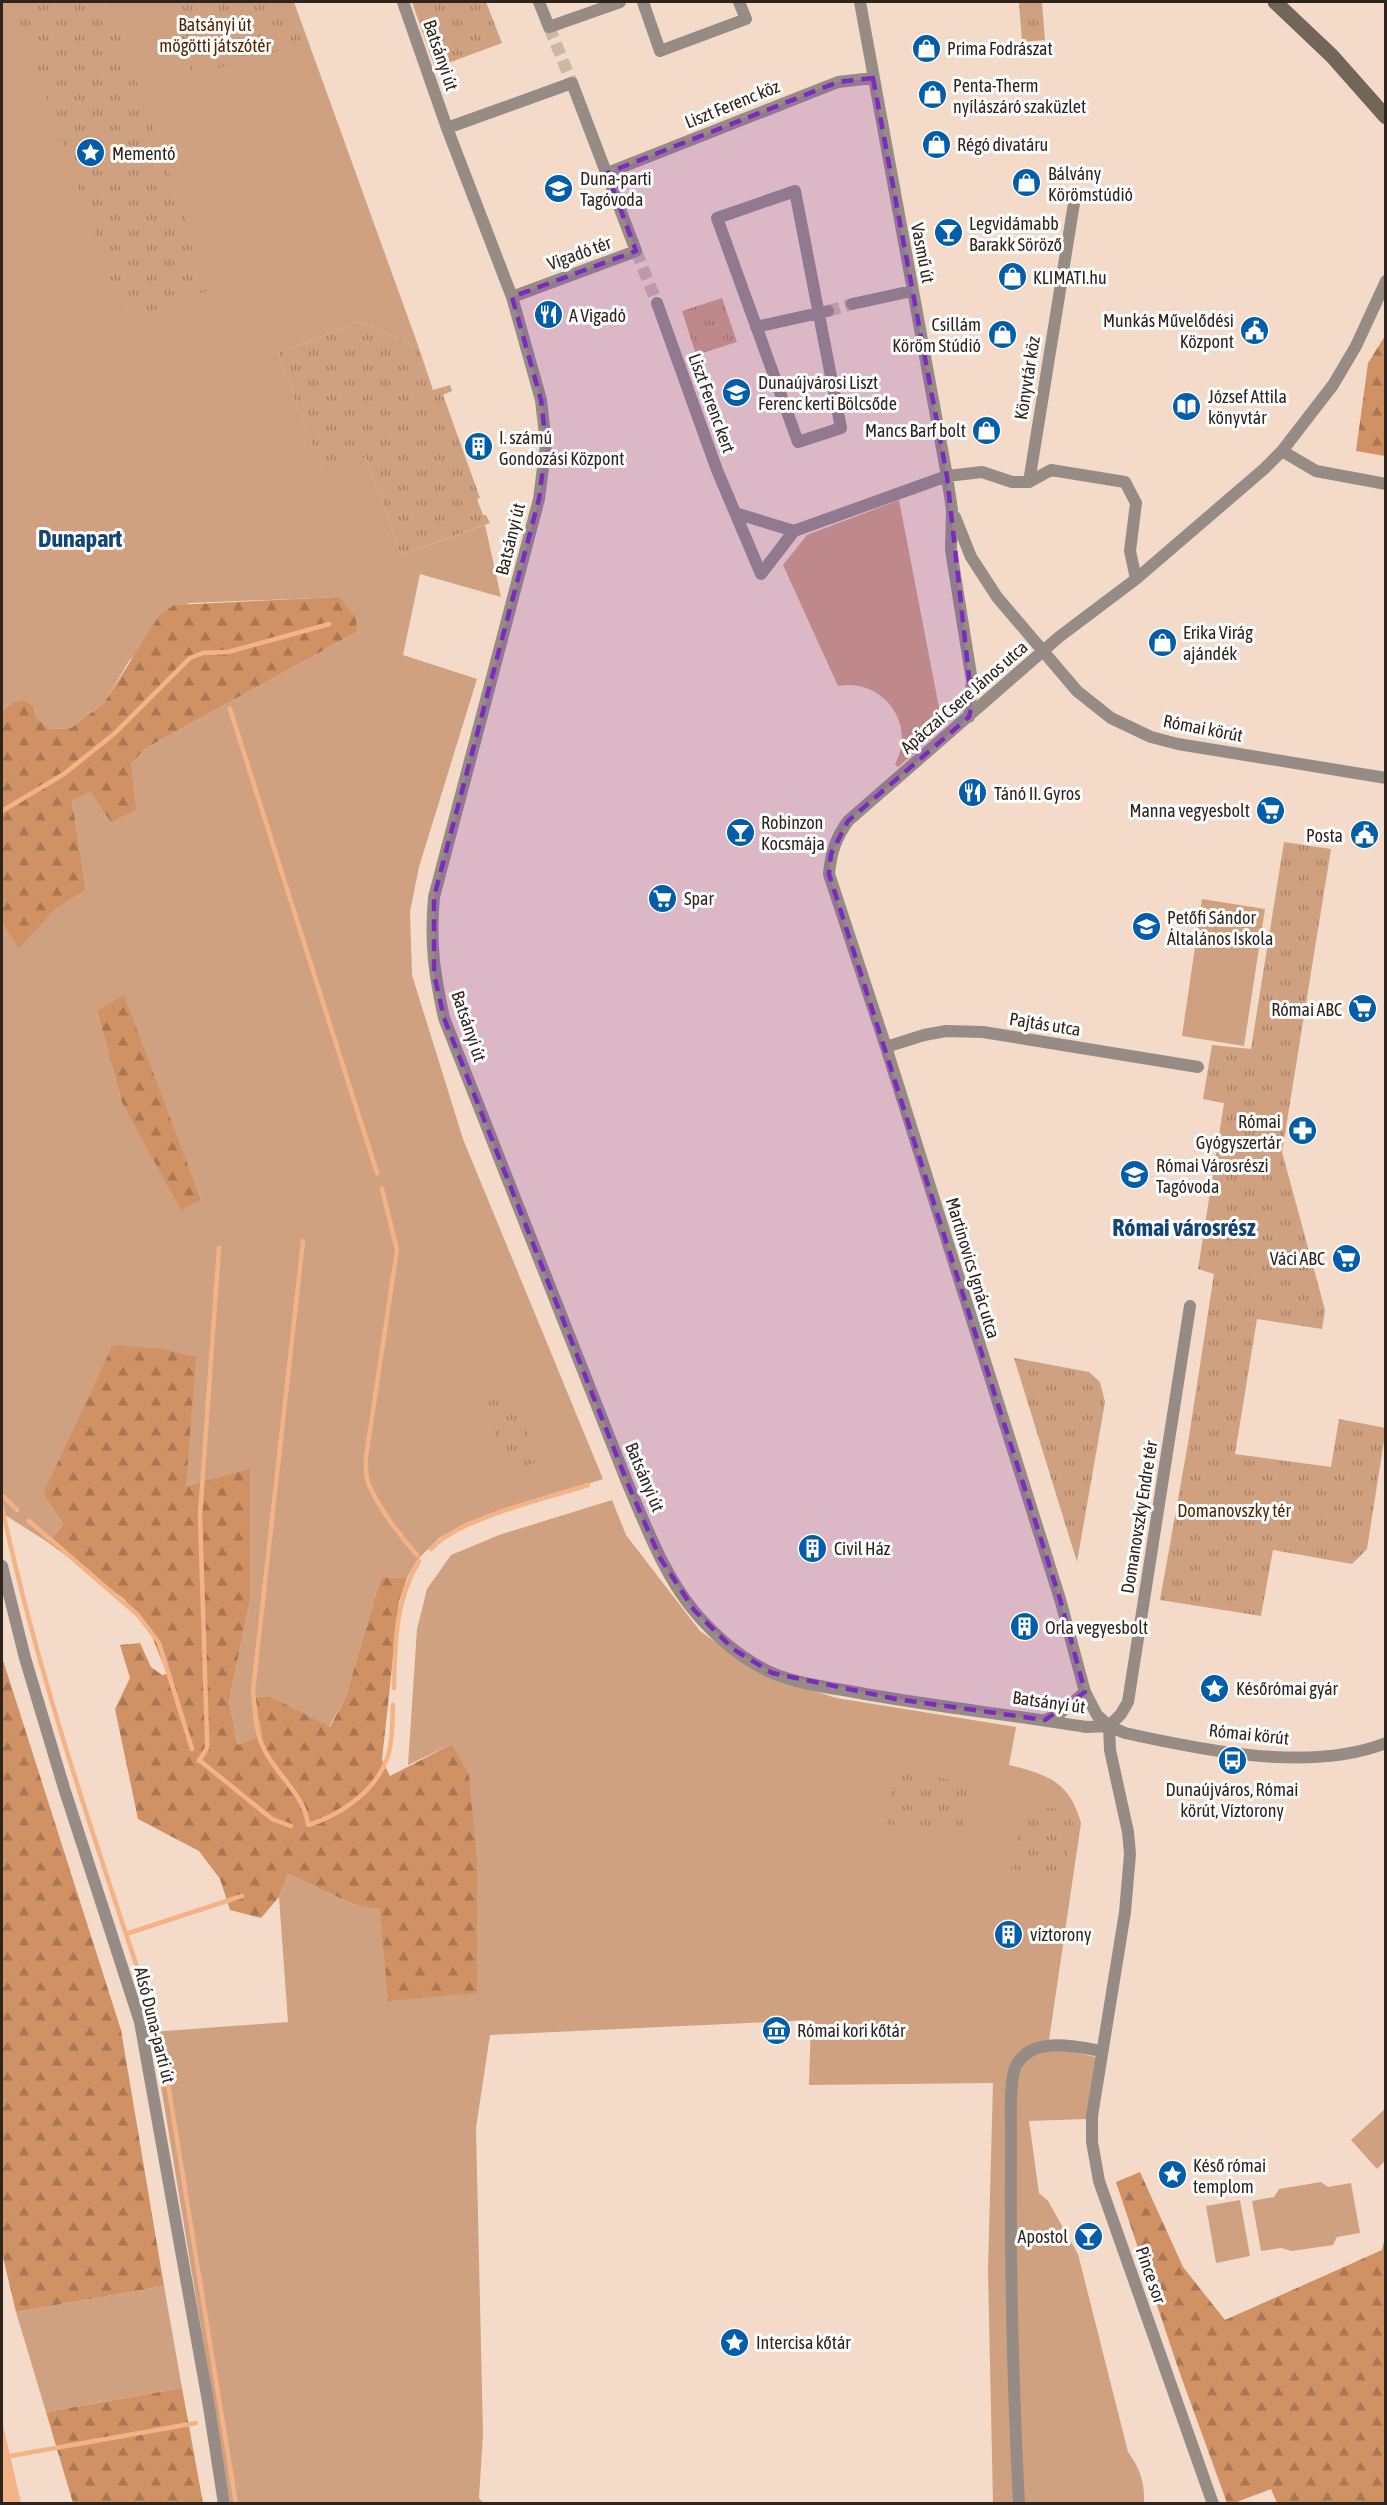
<svg xmlns="http://www.w3.org/2000/svg" width="1387" height="2505" font-family="'Asap Condensed',sans-serif">
<style>
.grass{fill:#d0a180;fill-rule:evenodd}
.forest{fill:url(#forest-firs)}
.park{fill:url(#park-tufts)}
.water{fill:#f3b386}
.lines{fill:none;stroke-linecap:round;stroke-linejoin:round}
.stream{stroke:#f3b386;stroke-width:4.5}
.street-tunnel{stroke:#ccb6a7;stroke-width:12;stroke-dasharray:12 6;stroke-linecap:butt}
.street{stroke:#978c85;stroke-width:12}
.secondary{stroke:#74655b;stroke-width:15}
.marked{fill:#7b2cbf;fill-opacity:0.2;stroke:#7b2cbf;stroke-width:4.5;stroke-dasharray:12 8;stroke-linejoin:round}
.labels{text-anchor:middle;dominant-baseline:central;stroke-width:6;stroke-linejoin:round;paint-order:stroke}
.park-label{font-size:18px;fill:#502704;stroke:#fff}
.poi-label{font-size:18px;fill:#2d241d;stroke:#fff;text-anchor:start}
.street-label{font-size:18px;fill:#2d241d;stroke:#fff}
.district-label{font-size:24px;font-weight:bold;fill:#134476;stroke:#fff}
</style>
<defs>
<pattern id="forest-firs" width="22" height="20" patternUnits="userSpaceOnUse" patternTransform="scale(1.5)"><rect width="22" height="20" fill="#d09265"/><path d="M5 1l3.5 6h-7zM16 11l3.5 6h-7z" fill="#a97753"/></pattern>
<pattern id="park-tufts" width="24" height="20" patternUnits="userSpaceOnUse" patternTransform="scale(1.5)"><rect width="24" height="20" fill="#d0a180"/><path d="M3 7l-1-3M5 7V3M7 7l1-3M15 17l-1-3M17 17v-4M19 17l1-3" fill="none" stroke="#a98368"/></pattern>
</defs>
<rect width="100%" height="100%" fill="#f4dac9"/>
<path class="grass" d="M 2,2 L 294,2 L 419,348 L 360,322 L 278,353 L 322,472 L 366,457 L 401,555 L 485,525 L 501,597 L 420,574 L 403,655 L 477,679 L 419,867 L 410,912 L 412,975 L 463,1139 L 603,1479 L 468,1522 L 439,1538 L 417,1560 L 407,1578 L 381,1577 L 346,1696 L 329,1727 L 270,1696 L 255,1697 L 262,1736 L 238,1745 L 229,1701 L 250,1601 L 250,1468 L 186,1486 L 43,1494 L 63,1524 L 49,1543 L 2,1513 L 2,924 L 19,947 L 56,909 L 86,890 L 72,801 L 131,764 L 146,748 L 357,632 L 339,597 L 189,603 L 129,661 L 104,703 L 71,728 L 50,729 L 36,717 L 33,706 L 10,704 L 2,711 ZM 97,1011 L 201,1199 L 182,1209 L 122,1103 Z
M 899,500 L 943,728 L 898,767 L 895,764 C 917,724 883,678 838,686 L 783,565 L 807,535 Z
M 1202,899 L 1265,909 L 1244,1046 L 1182,1036 Z
M 612,1500 L 626,1535 L 700,1631 L 761,1674 L 836,1698 L 1016,1727 L 1009,1765 C 1047,1774 1070,1782 1081,1823 L 1048,2047 L 1096,2057 L 1086,2119 L 1029,2121 L 1039,2193 L 1048,2201 L 1078,2254 L 1128,2452 C 1140,2468 1145,2483 1144,2503 L 993,2503 L 988,2270 L 993,2083 L 809,2085 L 811,2020 L 490,2035 L 476,2128 L 483,2434 L 479,2498 L 483,2503 L 230,2503 L 152,2032 L 288,2022 L 279,1897 L 288,1874 L 355,1905 L 380,1908 L 452,1744 L 408,1765 L 417,1629 L 427,1589 L 451,1555 L 499,1535 Z
M 1385,2109 L 1385,2161 L 1377,2169 L 1351,2140 Z
M 1321,2182 L 1328,2187 L 1351,2183 L 1360,2233 L 1337,2237 L 1333,2245 L 1292,2251 L 1281,2248 L 1261,2251 L 1252,2201 L 1274,2197 L 1279,2189 Z
M 1240,2200 L 1250,2256 L 1216,2263 L 1206,2206 Z
M 164,2286 L 182,2388 L 46,2412 L 16,2312 Z"/>
<path class="forest" d="M 1385,336 L 1385,456 L 1356,451 L 1368,363 Z
M 339,597 L 356,618 L 357,632 L 146,748 L 131,764 L 136,810 L 111,822 L 90,791 L 72,801 L 86,890 L 56,909 L 19,948 L 2,924 L 2,711 L 10,704 L 23,700 L 33,706 L 36,717 L 50,729 L 71,728 L 104,703 L 159,616 L 174,605 Z
M 124,995 L 201,1200 L 181,1210 L 122,1103 L 97,1011 Z
M 113,1345 L 162,1349 L 196,1357 L 186,1486 L 250,1468 L 250,1601 L 229,1701 L 238,1745 L 262,1735 L 255,1697 L 270,1696 L 330,1727 L 346,1696 L 381,1577 L 407,1578 L 399,1602 L 382,1760 L 390,1776 L 452,1744 L 469,1775 L 477,1859 L 477,1993 L 388,2001 L 380,1909 L 355,1905 L 288,1874 L 279,1897 L 261,1918 L 230,1910 L 220,1879 L 199,1851 L 138,1819 L 115,1709 L 130,1678 L 120,1645 L 140,1643 L 151,1667 L 162,1675 L 167,1674 L 150,1631 L 124,1599 L 49,1543 L 63,1524 L 43,1494 Z
M 2,1657 L 121,2030 L 164,2286 L 16,2312 L 2,2253 Z
M 1140,2172 L 1183,2267 L 1225,2320 L 1382,2250 L 1385,2237 L 1385,2503 L 1277,2503 L 1271,2489 L 1234,2503 L 1227,2503 L 1178,2368 L 1116,2182 Z
M 182,2388 L 203,2503 L 73,2503 L 46,2412 Z"/>
<path class="park" d="M 13,2 L 109,2 L 210,290 L 125,320 Z
M 170,2 L 281,2 L 286,20 L 297,26 L 302,44 L 192,76 Z
M 412,2 L 486,2 L 502,43 L 435,68 Z
M 1019,2 L 1042,2 L 1045,40 L 1022,42 Z
M 722,298 L 737,342 L 696,355 L 682,311 Z
M 360,322 L 419,348 L 433,390 L 450,385 L 452,391 L 443,395 L 480,498 L 477,499 L 483,515 L 486,515 L 490,523 L 401,555 L 366,457 L 322,473 L 278,353 Z
M 1284,842 L 1331,849 L 1282,1152 L 1325,1310 L 1322,1329 L 1257,1319 L 1235,1454 L 1331,1467 L 1339,1419 L 1386,1428 L 1367,1549 L 1352,1564 L 1273,1550 L 1261,1616 L 1160,1600 L 1188,1443 L 1214,1274 L 1198,1269 L 1224,1103 L 1203,1099 L 1212,1045 L 1251,1049 Z
M 1014,1358 L 1089,1372 L 1100,1382 L 1105,1402 L 1077,1562 Z
M 512,1392 L 537,1462 L 508,1472 L 484,1402 Z
M 895,1771 L 970,1782 L 962,1835 L 886,1824 Z
M 1023,1803 L 1075,1812 L 1063,1878 L 1011,1869 Z"/>
<path class="water" d="M 2,2421 L 21,2503 L 2,2503 Z"/>
<g class="lines">
<path class="stream" d="M 230,709 L 377,1173
M 2,811 L 64,774 L 115,733 L 190,658 L 203,653 L 228,652 L 329,624
M 382,1189 L 397,1250 L 366,1457 C 366,1465 365,1476 369,1485 C 379,1508 400,1536 417,1555
M 303,1241 L 253,1690 C 255,1710 255,1731 264,1749 C 277,1776 305,1795 308,1825 C 339,1816 374,1792 386,1761 C 393,1745 392,1723 393,1705
M 2,1495 L 17,1510
M 2,1507 C 39,1681 98,1849 154,2018
M 29,1521 L 138,1615 L 159,1643 L 192,1749
M 431,1549 C 459,1518 545,1499 588,1485
M 394,1688 C 395,1644 395,1600 419,1561
M 199,1760 L 272,1819 L 291,1826
M 199,1761 L 207,1748 L 207,1738 L 200,1515 L 219,1248
M 126,1934 L 242,1896
M 156,2026 L 161,2041 L 236,2504
M 10,2456 L 196,2423"/>
<path class="street-tunnel" d="M 549,27 L 572,83
M 636,251 L 657,303
M 828,311 L 852,304"/>
<path class="street" d="M 403,2 L 447,128 L 512,297 L 541,400 L 546,444 L 539,499 L 434,897 C 430,944 434,972 444,1018 L 627,1482 C 646,1526 663,1573 694,1611 C 715,1636 742,1659 772,1673 C 801,1685 835,1688 865,1694 C 939,1707 1013,1715 1086,1727 L 1109,1726
M 539,2 L 549,27 L 620,2
M 643,2 L 660,51 L 746,19 L 739,2
M 860,2 L 947,476 L 952,510 L 951,550 L 972,681 L 969,717
M 447,128 L 572,83 L 636,251 L 512,297
M 607,173 L 838,82 L 873,78
M 795,191 L 841,428 L 798,442 L 717,218 Z
M 1386,281 L 1356,346 L 1333,385 L 1282,451 L 1264,469 L 1136,579 L 1059,637 L 848,821 C 836,838 831,852 829,874 L 886,1047 L 1060,1599 L 1085,1692 L 1097,1715 L 1109,1726 L 1125,1733 C 1202,1750 1310,1773 1386,1743
M 657,303 L 717,470 L 761,574 L 794,531 L 735,513
M 852,304 L 912,291
M 756,327 L 828,311
M 1282,451 L 1316,471 L 1386,484
M 1029,482 L 1051,470 L 1125,482 L 1136,503 L 1130,551 L 1136,579
M 955,517 L 971,557 L 997,597 L 1077,691 L 1111,718 L 1151,737 L 1178,744 L 1386,778
M 794,531 L 947,476 L 982,472 L 1012,482 L 1029,482 L 1075,197
M 886,1047 L 924,1035 L 946,1031 L 983,1032 L 1198,1067
M 2,1566 L 25,1658 L 64,1788 L 140,2022 L 209,2407 L 224,2504
M 1045,1720 L 1059,1714 L 1085,1692
M 1109,1726 L 1110,1750 L 1128,1832 L 1130,1854 L 1125,1912 L 1092,2116 L 1092,2142 L 1099,2181 L 1213,2504
M 1109,1726 L 1121,1714 L 1128,1702 L 1190,1306
M 1019,2504 C 1013,2387 1010,2271 1011,2154 C 1012,2133 1008,2086 1015,2068 C 1029,2035 1075,2046 1101,2051"/>
<path class="secondary" d="M 1275,2 L 1332,56 L 1386,117"/>
</g>
<path class="marked" d="M 873,78 L 947,476 L 972,704 L 969,717 L 848,821 L 831,854 L 829,874 L 1060,1599 L 1085,1692 L 1045,1720 L 896,1699 L 772,1673 L 733,1649 L 694,1610 L 660,1558 L 627,1482 L 444,1018 L 434,974 L 434,897 L 539,499 L 546,444 L 541,400 L 512,297 L 636,251 L 607,173 L 838,82 Z"/>
<defs>
<symbol id="shop-disc" viewBox="-11 -11 22 22"><circle r="9.5" fill="#025daa" stroke="#fff"/><path d="M-5-2.5h2.3a2.7 3.5 0 0 1 5.4 0H5L5.5 6h-11ZM-1.5-2.5h3a1.5 2.3 0 0 0-3 0Z" fill="#fff"/></symbol>
<symbol id="sight-disc" viewBox="-11 -11 22 22"><circle r="9.5" fill="#025daa" stroke="#fff"/><path d="M0-6L1.8-2.2L6-1.7L2.9 1.2L3.7 5.4L0 3.3L-3.7 5.4L-2.9 1.2L-6-1.7L-1.8-2.2Z" fill="#fff"/></symbol>
<symbol id="school-disc" viewBox="-11 -11 22 22"><circle r="9.5" fill="#025daa" stroke="#fff"/><path d="M0-5L7-2L0 1L-7-2ZM-4 1L0 2.5L4 1V4Q0 6-4 4Z" fill="#fff"/></symbol>
<symbol id="bar-disc" viewBox="-11 -11 22 22"><circle r="9.5" fill="#025daa" stroke="#fff"/><path d="M-6-5H6L.8 .8V4.5H3.5V6h-7V4.5H-.8V.8Z" fill="#fff"/></symbol>
<symbol id="restaurant-disc" viewBox="-11 -11 22 22"><circle r="9.5" fill="#025daa" stroke="#fff"/><path d="M-5-6h1v4h1v-4h1v4h1v-4h1v5L-1.5 .5V6h-2V.5L-5-1ZM5-6V6H3V1.5H1.5Q1.5-4 5-6Z" fill="#fff"/></symbol>
<symbol id="civic-disc" viewBox="-11 -11 22 22"><circle r="9.5" fill="#025daa" stroke="#fff"/><path d="M-.6-6.5H3V-4.5H.6V-3L4-1V1h2V6H-6V1h2V-1L-.6-3ZM-1.2 2.5V6h2.4V2.5Z" fill="#fff"/></symbol>
<symbol id="library-disc" viewBox="-11 -11 22 22"><circle r="9.5" fill="#025daa" stroke="#fff"/><path d="M-6-4Q-3-5.5-.7-3.5V5Q-3 3-6 4ZM6-4Q3-5.5 .7-3.5V5Q3 3 6 4Z" fill="#fff"/></symbol>
<symbol id="building-disc" viewBox="-11 -11 22 22"><circle r="9.5" fill="#025daa" stroke="#fff"/><path d="M-4-6H4V6H1V3H-1V6H-4ZM-2.5-4.3h1.7v1.8h-1.7ZM.8-4.3h1.7v1.8H.8ZM-2.5-1h1.7V.8h-1.7ZM.8-1h1.7V.8H.8Z" fill="#fff"/></symbol>
<symbol id="supermarket-disc" viewBox="-11 -11 22 22"><circle r="9.5" fill="#025daa" stroke="#fff"/><path d="M-6-5.5h2.5l.6 2H6L4.5 2H-2.5L-4.4-4H-6ZM-1.5 3.2a1.3 1.3 0 1 0 .1 0ZM3 3.2a1.3 1.3 0 1 0 .1 0Z" fill="#fff"/></symbol>
<symbol id="pharmacy-disc" viewBox="-11 -11 22 22"><circle r="9.5" fill="#025daa" stroke="#fff"/><path d="M-2-6h4v4h4v4h-4v4h-4v-4h-4v-4h4Z" fill="#fff"/></symbol>
<symbol id="bus-disc" viewBox="-11 -11 22 22"><circle r="9.5" fill="#025daa" stroke="#fff"/><path d="M-5-6H5V4H4V6H2V4H-2V6H-4V4H-5ZM-3.5-4V0h7V-4ZM-3.5 1.2v1.5H-2V1.2ZM2 1.2v1.5H3.5V1.2Z" fill="#fff"/></symbol>
<symbol id="museum-disc" viewBox="-11 -11 22 22"><circle r="9.5" fill="#025daa" stroke="#fff"/><path d="M0-6L6-3V-2H-6V-3ZM-5-1h2V3h-2ZM-1-1h2V3h-2ZM3-1h2V3H3ZM-6 4H6V6H-6Z" fill="#fff"/></symbol>
</defs>
<g fill-rule="evenodd">
<use href="#shop-disc" x="910" y="32" width="33" height="33"/>
<use href="#shop-disc" x="916" y="78" width="33" height="33"/>
<use href="#shop-disc" x="920" y="128" width="33" height="33"/>
<use href="#sight-disc" x="74" y="136" width="33" height="33"/>
<use href="#shop-disc" x="1010" y="166" width="33" height="33"/>
<use href="#school-disc" x="542" y="172" width="33" height="33"/>
<use href="#bar-disc" x="932" y="216" width="33" height="33"/>
<use href="#shop-disc" x="996" y="260" width="33" height="33"/>
<use href="#restaurant-disc" x="532" y="298" width="33" height="33"/>
<use href="#civic-disc" x="1238" y="314" width="33" height="33"/>
<use href="#shop-disc" x="986" y="318" width="33" height="33"/>
<use href="#school-disc" x="720" y="376" width="33" height="33"/>
<use href="#library-disc" x="1170" y="390" width="33" height="33"/>
<use href="#shop-disc" x="970" y="414" width="33" height="33"/>
<use href="#building-disc" x="462" y="430" width="33" height="33"/>
<use href="#shop-disc" x="1146" y="626" width="33" height="33"/>
<use href="#restaurant-disc" x="956" y="776" width="33" height="33"/>
<use href="#supermarket-disc" x="1254" y="794" width="33" height="33"/>
<use href="#bar-disc" x="724" y="816" width="33" height="33"/>
<use href="#civic-disc" x="1348" y="818" width="33" height="33"/>
<use href="#supermarket-disc" x="646" y="882" width="33" height="33"/>
<use href="#school-disc" x="1130" y="910" width="33" height="33"/>
<use href="#supermarket-disc" x="1346" y="992" width="33" height="33"/>
<use href="#pharmacy-disc" x="1286" y="1114" width="33" height="33"/>
<use href="#school-disc" x="1118" y="1158" width="33" height="33"/>
<use href="#supermarket-disc" x="1330" y="1242" width="33" height="33"/>
<use href="#building-disc" x="796" y="1532" width="33" height="33"/>
<use href="#building-disc" x="1008" y="1610" width="33" height="33"/>
<use href="#sight-disc" x="1198" y="1672" width="33" height="33"/>
<use href="#bus-disc" x="1216" y="1744" width="33" height="33"/>
<use href="#building-disc" x="992" y="1918" width="33" height="33"/>
<use href="#museum-disc" x="760" y="2014" width="33" height="33"/>
<use href="#sight-disc" x="1156" y="2158" width="33" height="33"/>
<use href="#bar-disc" x="1072" y="2220" width="33" height="33"/>
<use href="#sight-disc" x="718" y="2326" width="33" height="33"/>
</g>
<g class="labels">
<g class="park-label">
<text x="215" y="24">Batsányi út<tspan x="215" dy="21">mögötti játszótér</tspan></text>
<text x="1234" y="1510">Domanovszky tér</text>
</g>
<g class="poi-label">
<text x="947" y="48">Prima Fodrászat</text>
<text x="953" y="85">Penta-Therm<tspan x="953" dy="21">nyílászáró szaküzlet</tspan></text>
<text x="957" y="144">Régó divatáru</text>
<text x="112" y="153">Mementó</text>
<text x="1048" y="173">Bálvány<tspan x="1048" dy="21">Körömstúdió</tspan></text>
<text x="580" y="178">Duna-parti<tspan x="580" dy="21">Tagóvoda</tspan></text>
<text x="969" y="223">Legvidámabb<tspan x="969" dy="21">Barakk Söröző</tspan></text>
<text x="1033" y="277">KLIMATI.hu</text>
<text x="569" y="315">A Vigadó</text>
<text x="1234" y="320" text-anchor="end">Munkás Művelődési<tspan x="1234" dy="21">Központ</tspan></text>
<text x="981" y="324" text-anchor="end">Csillám<tspan x="981" dy="21">Köröm Stúdió</tspan></text>
<text x="758" y="382">Dunaújvárosi Liszt<tspan x="758" dy="21">Ferenc kerti Bölcsőde</tspan></text>
<text x="1208" y="396">József Attila<tspan x="1208" dy="21">könyvtár</tspan></text>
<text x="966" y="430" text-anchor="end">Mancs Barf bolt</text>
<text x="499" y="437">I. számú<tspan x="499" dy="21">Gondozási Központ</tspan></text>
<text x="1183" y="632">Erika Virág<tspan x="1183" dy="21">ajándék</tspan></text>
<text x="994" y="793">Tánó II. Gyros</text>
<text x="1250" y="810" text-anchor="end">Manna vegyesbolt</text>
<text x="761" y="822">Robinzon<tspan x="761" dy="21">Kocsmája</tspan></text>
<text x="1343" y="835" text-anchor="end">Posta</text>
<text x="684" y="898">Spar</text>
<text x="1167" y="917">Petőfi Sándor<tspan x="1167" dy="21">Általános Iskola</tspan></text>
<text x="1342" y="1009" text-anchor="end">Római ABC</text>
<text x="1281" y="1121" text-anchor="end">Római<tspan x="1281" dy="21">Gyógyszertár</tspan></text>
<text x="1156" y="1165">Római Városrészi<tspan x="1156" dy="21">Tagóvoda</tspan></text>
<text x="1325" y="1258" text-anchor="end">Váci ABC</text>
<text x="834" y="1548">Civil Ház</text>
<text x="1045" y="1627">Orla vegyesbolt</text>
<text x="1236" y="1688">Későrómai gyár</text>
<text x="1232" y="1789" text-anchor="middle">Dunaújváros, Római<tspan x="1232" dy="21">körút, Víztorony</tspan></text>
<text x="1030" y="1934">víztorony</text>
<text x="797" y="2030">Római kori kőtár</text>
<text x="1193" y="2165">Késő római<tspan x="1193" dy="21">templom</tspan></text>
<text x="1068" y="2236" text-anchor="end">Apostol</text>
<text x="756" y="2342">Intercisa kőtár</text>
</g>
<g class="street-label">
<text transform="translate(441 55) rotate(71)">Batsányi út</text>
<text transform="translate(732 104) rotate(-22)">Liszt Ferenc köz</text>
<text transform="translate(579 253) rotate(-20)">Vigadó tér</text>
<text transform="translate(923 253) rotate(79)">Vasmű út</text>
<text transform="translate(1027 378) rotate(-81)">Könyvtár köz</text>
<text transform="translate(712 403) rotate(70)">Liszt Ferenc kert</text>
<text transform="translate(510 539) rotate(-76)">Batsányi út</text>
<text transform="translate(964 697) rotate(-41)">Apáczai Csere János utca</text>
<text transform="translate(1203 728) rotate(11)">Római körút</text>
<text transform="translate(1045 1024) rotate(9)">Pajtás utca</text>
<text transform="translate(469 1026) rotate(71)">Batsányi út</text>
<text transform="translate(973 1268) rotate(73)">Martinovics Ignác utca</text>
<text transform="translate(645 1477) rotate(67)">Batsányi út</text>
<text transform="translate(1139 1517) rotate(-81)">Domanovszky Endre tér</text>
<text transform="translate(1049 1702) rotate(8)">Batsányi út</text>
<text transform="translate(1249 1734) rotate(6)">Római körút</text>
<text transform="translate(155 2025) rotate(76)">Alsó Duna-parti út</text>
<text transform="translate(1151 2275) rotate(71)">Pince sor</text>
</g>
<g class="district-label">
<text x="80" y="538">Dunapart</text>
<text x="1184" y="1227">Római városrész</text>
</g>
</g>
<rect width="1387" height="2505" fill="none" stroke="#2d241d" stroke-width="6"/>
</svg>
